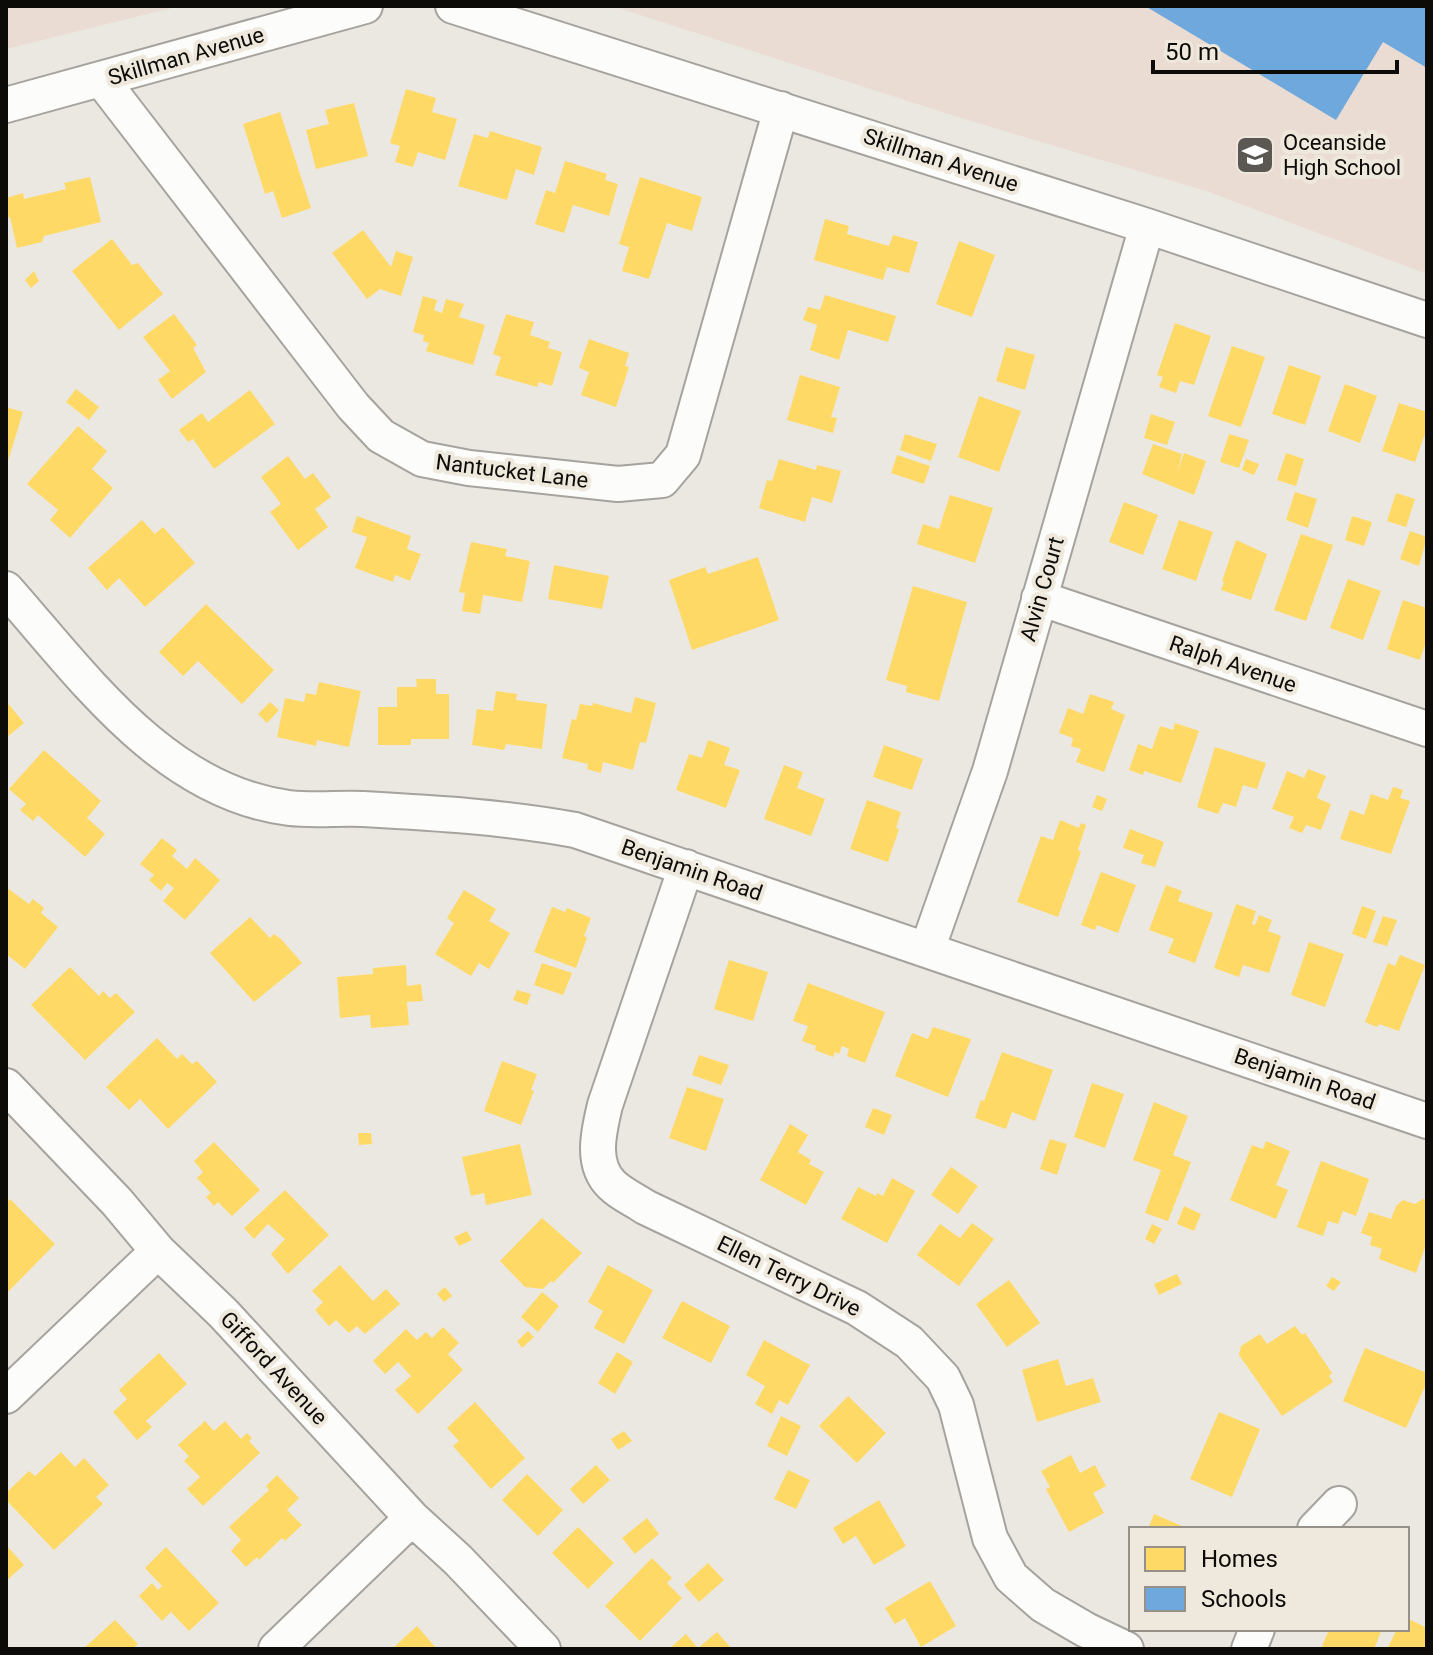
<svg xmlns="http://www.w3.org/2000/svg" width="1433" height="1655" font-family="Roboto,sans-serif">
<style>
.education{fill:#eadcd3}
.homes{fill:#ffd966}
.schools{fill:#6fa8dc}
.lines{fill:none;stroke-linecap:round;stroke-linejoin:round}
.minor-casing{stroke:#a6a39e;stroke-width:38}
.minor{stroke:#fcfcfa;stroke-width:34}
.labels{text-anchor:middle;dominant-baseline:central;stroke-width:8;stroke-linejoin:round;paint-order:stroke}
.street-label{font-size:22px;fill:#0d0b08;stroke:#efe9dd}
.poi-label{font-size:22px;fill:#0d0b08;stroke:#efe9dd;text-anchor:start}
</style>
<rect width="100%" height="100%" fill="#ebe8e1"/>
<path class="education" d="M 6,6 L 180,6 L 6,49 Z
M 612,6 L 1427,6 L 1427,274 L 1206,191 L 961,118 Z"/>
<path class="homes" d="M 406,89 L 436,98 L 432,112 L 457,119 L 445,160 L 418,152 L 413,167 L 395,162 L 400,146 L 390,143 Z
M 354,103 L 368,156 L 316,169 L 306,130 L 329,124 L 325,110 Z
M 280,112 L 311,208 L 282,218 L 273,191 L 265,194 L 243,124 Z
M 490,131 L 542,147 L 534,175 L 516,169 L 507,200 L 458,186 L 474,134 L 488,138 Z
M 565,161 L 607,174 L 605,180 L 618,184 L 609,216 L 573,205 L 564,233 L 535,224 L 546,190 L 555,193 Z
M 90,177 L 101,222 L 44,236 L 42,242 L 17,248 L 10,217 L 6,218 L 6,198 L 23,193 L 24,199 L 66,189 L 64,183 Z
M 640,177 L 702,197 L 692,231 L 667,223 L 649,279 L 622,271 L 629,247 L 619,244 Z
M 825,219 L 849,226 L 847,234 L 889,246 L 893,235 L 918,242 L 909,273 L 887,267 L 883,280 L 814,260 Z
M 363,230 L 391,267 L 396,251 L 413,257 L 401,296 L 380,289 L 367,299 L 332,253 Z
M 112,239 L 132,265 L 138,263 L 163,294 L 119,330 L 72,271 Z
M 959,241 L 995,255 L 972,317 L 936,304 Z
M 34,271 L 39,281 L 31,288 L 25,280 Z
M 825,295 L 896,316 L 888,342 L 848,330 L 839,360 L 810,350 L 817,325 L 803,320 L 808,307 L 820,310 Z
M 423,296 L 437,300 L 434,310 L 442,313 L 446,299 L 464,304 L 459,317 L 485,325 L 473,365 L 426,351 L 429,343 L 423,341 L 424,335 L 413,332 Z
M 174,314 L 197,345 L 193,348 L 206,372 L 172,399 L 158,380 L 170,371 L 143,337 Z
M 506,314 L 534,322 L 530,335 L 550,342 L 548,348 L 562,352 L 552,386 L 539,382 L 537,387 L 495,375 L 501,357 L 493,354 Z
M 1175,323 L 1211,336 L 1194,385 L 1180,381 L 1176,393 L 1159,387 L 1163,377 L 1157,375 Z
M 589,339 L 629,353 L 625,366 L 629,367 L 616,407 L 581,395 L 589,372 L 579,368 Z
M 1232,346 L 1265,357 L 1241,427 L 1208,416 Z
M 1006,347 L 1035,355 L 1025,390 L 996,381 Z
M 1289,365 L 1321,376 L 1305,425 L 1272,414 Z
M 800,375 L 840,387 L 831,417 L 837,418 L 833,433 L 787,420 Z
M 1345,384 L 1377,396 L 1360,443 L 1328,431 Z
M 76,389 L 99,407 L 89,420 L 66,402 Z
M 250,390 L 275,424 L 214,469 L 193,439 L 188,442 L 179,430 L 202,413 L 208,422 Z
M 979,396 L 1021,411 L 999,472 L 958,457 Z
M 1399,403 L 1427,412 L 1427,428 L 1415,462 L 1382,451 Z
M 6,407 L 23,412 L 7,464 L 6,464 Z
M 1151,414 L 1175,422 L 1167,445 L 1144,438 Z
M 78,426 L 107,451 L 92,469 L 113,488 L 70,538 L 50,520 L 58,510 L 27,484 Z
M 905,434 L 937,444 L 931,461 L 900,450 Z
M 1229,434 L 1249,440 L 1239,468 L 1220,462 Z
M 1153,444 L 1182,454 L 1177,473 L 1184,453 L 1206,461 L 1194,495 L 1142,474 Z
M 1286,453 L 1304,459 L 1296,486 L 1277,480 Z
M 897,455 L 930,466 L 924,484 L 891,473 Z
M 288,456 L 305,479 L 313,473 L 331,497 L 315,509 L 328,527 L 298,550 L 270,512 L 281,504 L 261,477 Z
M 779,459 L 816,470 L 817,465 L 841,471 L 832,503 L 812,497 L 805,522 L 759,508 L 767,480 L 772,481 Z
M 1246,459 L 1259,464 L 1254,475 L 1242,470 Z
M 1295,492 L 1317,499 L 1308,528 L 1286,520 Z
M 1396,493 L 1415,499 L 1406,527 L 1387,521 Z
M 950,495 L 993,508 L 975,563 L 917,544 L 923,524 L 939,529 Z
M 1124,502 L 1158,515 L 1143,555 L 1109,542 Z
M 357,516 L 411,536 L 407,549 L 421,554 L 410,581 L 395,575 L 393,582 L 355,568 L 367,537 L 352,532 Z
M 1352,516 L 1372,522 L 1364,546 L 1345,540 Z
M 142,520 L 155,534 L 163,527 L 195,563 L 145,607 L 119,578 L 107,590 L 88,568 Z
M 1179,520 L 1213,532 L 1196,581 L 1162,569 Z
M 1410,531 L 1427,537 L 1419,566 L 1400,559 Z
M 1301,534 L 1333,545 L 1306,621 L 1274,610 Z
M 1236,540 L 1267,554 L 1251,600 L 1221,590 L 1224,582 L 1222,581 Z
M 471,542 L 507,549 L 505,556 L 530,561 L 522,602 L 483,595 L 480,614 L 462,611 L 465,593 L 459,592 Z
M 758,557 L 779,620 L 692,650 L 669,580 L 705,567 L 708,574 Z
M 554,565 L 609,576 L 602,609 L 548,599 Z
M 1348,579 L 1381,591 L 1363,640 L 1330,628 Z
M 913,586 L 967,602 L 939,701 L 906,692 L 907,686 L 886,680 Z
M 1403,600 L 1427,608 L 1427,639 L 1420,660 L 1387,649 Z
M 206,604 L 274,670 L 242,704 L 198,661 L 183,676 L 159,652 Z
M 416,679 L 436,679 L 436,694 L 449,694 L 449,739 L 411,739 L 411,745 L 378,745 L 378,707 L 397,707 L 397,687 L 417,687 Z
M 319,682 L 361,691 L 349,747 L 317,740 L 316,746 L 277,737 L 285,698 L 304,702 L 306,693 L 316,695 Z
M 496,691 L 517,694 L 516,700 L 547,704 L 542,749 L 506,744 L 504,750 L 472,745 L 477,709 L 493,711 Z
M 1090,694 L 1114,702 L 1111,709 L 1125,715 L 1104,772 L 1076,762 L 1081,749 L 1071,746 L 1073,738 L 1059,733 L 1068,708 L 1083,714 Z
M 635,697 L 656,703 L 646,743 L 640,742 L 633,770 L 603,762 L 601,773 L 587,769 L 588,764 L 562,758 L 572,719 L 576,720 L 580,704 L 592,706 L 593,703 L 631,713 Z
M 6,701 L 24,723 L 6,738 Z
M 270,702 L 279,710 L 267,723 L 258,714 Z
M 1175,723 L 1199,731 L 1181,783 L 1144,771 L 1143,775 L 1129,770 L 1138,744 L 1152,749 L 1160,726 L 1173,730 Z
M 708,740 L 730,748 L 724,765 L 740,770 L 726,808 L 676,790 L 689,754 L 702,758 Z
M 884,745 L 923,759 L 912,790 L 873,777 Z
M 1215,747 L 1266,763 L 1257,789 L 1243,785 L 1236,807 L 1223,803 L 1218,814 L 1197,807 Z
M 44,750 L 101,801 L 87,818 L 105,834 L 85,857 L 38,815 L 33,821 L 20,810 L 26,804 L 9,789 Z
M 784,765 L 803,772 L 797,788 L 825,799 L 811,836 L 764,819 Z
M 1308,769 L 1326,776 L 1317,798 L 1331,804 L 1321,830 L 1306,825 L 1302,833 L 1289,828 L 1294,817 L 1272,809 L 1287,771 L 1304,778 Z
M 1393,787 L 1403,790 L 1400,798 L 1410,801 L 1391,854 L 1340,839 L 1350,810 L 1364,815 L 1371,794 L 1388,800 Z
M 1097,795 L 1107,799 L 1102,811 L 1092,807 Z
M 867,800 L 901,812 L 896,828 L 899,829 L 888,862 L 850,849 Z
M 1060,820 L 1079,828 L 1081,823 L 1086,825 L 1078,850 L 1081,852 L 1058,917 L 1017,902 L 1041,836 L 1053,840 Z
M 1130,829 L 1164,842 L 1155,867 L 1141,863 L 1144,855 L 1123,848 Z
M 162,838 L 177,850 L 172,856 L 187,869 L 195,858 L 220,880 L 185,920 L 163,901 L 174,888 L 167,883 L 161,891 L 149,880 L 154,875 L 140,864 Z
M 1101,872 L 1136,885 L 1118,933 L 1097,925 L 1095,930 L 1081,925 Z
M 1166,885 L 1182,891 L 1178,901 L 1213,913 L 1195,963 L 1168,953 L 1174,939 L 1149,930 Z
M 6,887 L 29,904 L 33,899 L 44,908 L 41,913 L 58,927 L 25,969 L 6,954 Z
M 464,890 L 496,909 L 489,921 L 510,933 L 489,969 L 479,963 L 471,976 L 435,954 L 454,923 L 447,918 Z
M 1236,904 L 1256,911 L 1252,924 L 1255,925 L 1259,915 L 1272,920 L 1268,931 L 1281,936 L 1269,973 L 1243,965 L 1239,977 L 1214,968 Z
M 1362,906 L 1376,911 L 1366,939 L 1352,934 Z
M 552,907 L 565,912 L 567,908 L 591,918 L 584,936 L 587,938 L 576,968 L 534,952 Z
M 1383,916 L 1397,920 L 1387,946 L 1373,942 Z
M 250,917 L 270,938 L 274,934 L 281,939 L 302,963 L 254,1002 L 210,953 Z
M 1309,942 L 1344,954 L 1325,1007 L 1291,995 Z
M 1400,955 L 1425,965 L 1399,1031 L 1379,1024 L 1377,1027 L 1365,1022 L 1388,963 L 1395,966 Z
M 729,960 L 768,972 L 753,1021 L 714,1009 Z
M 542,963 L 572,973 L 563,995 L 534,985 Z
M 406,965 L 407,986 L 421,984 L 423,1001 L 407,1002 L 409,1025 L 371,1028 L 370,1015 L 340,1018 L 337,977 L 373,974 L 373,968 Z
M 70,967 L 99,996 L 103,991 L 110,998 L 116,993 L 135,1012 L 85,1060 L 31,1005 Z
M 808,983 L 885,1012 L 865,1063 L 847,1056 L 849,1049 L 842,1046 L 839,1054 L 835,1052 L 833,1057 L 815,1050 L 816,1046 L 802,1041 L 808,1026 L 793,1021 Z
M 517,990 L 531,994 L 527,1005 L 513,1000 Z
M 933,1027 L 971,1039 L 948,1097 L 895,1076 L 912,1033 L 928,1039 Z
M 157,1038 L 177,1059 L 182,1054 L 192,1064 L 197,1061 L 217,1082 L 168,1129 L 140,1099 L 129,1110 L 106,1087 Z
M 1002,1052 L 1053,1070 L 1035,1121 L 1012,1112 L 1006,1129 L 975,1118 L 981,1100 L 984,1101 Z
M 699,1055 L 729,1065 L 721,1085 L 692,1075 Z
M 502,1061 L 537,1074 L 531,1090 L 534,1091 L 521,1125 L 484,1111 Z
M 1092,1083 L 1124,1094 L 1105,1148 L 1074,1137 Z
M 687,1087 L 724,1099 L 706,1151 L 669,1138 Z
M 1154,1102 L 1188,1116 L 1173,1155 L 1191,1162 L 1168,1221 L 1145,1213 L 1161,1170 L 1133,1160 Z
M 873,1108 L 892,1115 L 884,1135 L 865,1127 Z
M 790,1124 L 808,1135 L 798,1152 L 811,1160 L 809,1164 L 824,1172 L 806,1205 L 760,1180 Z
M 358,1133 L 371,1133 L 372,1144 L 359,1145 Z
M 1050,1139 L 1067,1144 L 1057,1175 L 1040,1169 Z
M 1266,1141 L 1290,1151 L 1276,1185 L 1288,1190 L 1276,1219 L 1230,1200 L 1252,1145 L 1263,1149 Z
M 214,1142 L 260,1190 L 232,1216 L 218,1202 L 214,1206 L 206,1197 L 211,1193 L 197,1178 L 203,1172 L 194,1161 Z
M 520,1144 L 532,1195 L 486,1205 L 484,1193 L 471,1196 L 462,1157 Z
M 1321,1161 L 1369,1179 L 1356,1216 L 1343,1211 L 1338,1224 L 1328,1221 L 1323,1236 L 1297,1227 Z
M 951,1167 L 978,1186 L 958,1214 L 931,1195 Z
M 892,1178 L 915,1191 L 887,1243 L 841,1219 L 858,1187 L 876,1196 L 877,1193 L 883,1196 Z
M 285,1190 L 329,1235 L 288,1274 L 271,1254 L 285,1239 L 268,1224 L 254,1239 L 244,1228 Z
M 10,1199 L 55,1244 L 6,1294 L 6,1203 Z
M 1423,1199 L 1427,1200 L 1427,1242 L 1416,1273 L 1379,1259 L 1382,1249 L 1370,1245 L 1372,1237 L 1361,1233 L 1369,1212 L 1391,1219 L 1396,1206 L 1403,1200 L 1415,1204 Z
M 1184,1206 L 1201,1214 L 1194,1231 L 1177,1224 Z
M 542,1218 L 582,1253 L 553,1283 L 551,1281 L 543,1289 L 525,1287 L 500,1261 Z
M 972,1223 L 994,1239 L 959,1286 L 917,1255 L 940,1224 L 960,1238 Z
M 1152,1224 L 1162,1229 L 1154,1244 L 1145,1239 Z
M 467,1231 L 472,1240 L 459,1246 L 454,1237 Z
M 340,1265 L 373,1301 L 386,1289 L 400,1304 L 365,1334 L 357,1326 L 349,1333 L 336,1320 L 329,1326 L 315,1310 L 323,1302 L 312,1291 Z
M 608,1265 L 653,1290 L 624,1344 L 594,1328 L 603,1311 L 588,1302 Z
M 1177,1274 L 1182,1284 L 1159,1295 L 1154,1284 Z
M 1332,1277 L 1341,1282 L 1334,1291 L 1326,1286 Z
M 1009,1280 L 1040,1323 L 1007,1347 L 976,1304 Z
M 445,1287 L 452,1296 L 444,1302 L 437,1294 Z
M 542,1292 L 559,1306 L 538,1332 L 521,1317 Z
M 682,1301 L 730,1326 L 711,1363 L 662,1338 Z
M 1295,1326 L 1302,1335 L 1305,1333 L 1332,1373 L 1329,1376 L 1333,1382 L 1282,1416 L 1239,1355 L 1241,1346 L 1260,1334 L 1267,1344 Z
M 443,1327 L 459,1343 L 448,1354 L 463,1370 L 418,1414 L 395,1390 L 411,1376 L 398,1362 L 385,1374 L 373,1361 L 406,1329 L 417,1340 L 426,1332 L 432,1338 Z
M 528,1331 L 534,1337 L 522,1348 L 517,1341 Z
M 764,1340 L 810,1365 L 788,1405 L 779,1400 L 772,1414 L 755,1404 L 765,1386 L 746,1375 Z
M 1365,1348 L 1427,1373 L 1427,1382 L 1406,1428 L 1343,1401 Z
M 617,1352 L 633,1362 L 615,1394 L 598,1383 Z
M 159,1353 L 187,1384 L 146,1421 L 152,1427 L 137,1440 L 113,1412 L 127,1399 L 119,1390 Z
M 1058,1359 L 1066,1386 L 1093,1378 L 1101,1402 L 1037,1422 L 1022,1370 Z
M 848,1396 L 886,1433 L 857,1463 L 819,1426 Z
M 475,1402 L 525,1458 L 491,1489 L 453,1446 L 459,1441 L 447,1428 Z
M 1219,1412 L 1260,1429 L 1232,1497 L 1190,1479 Z
M 781,1416 L 801,1426 L 787,1456 L 767,1446 Z
M 205,1421 L 214,1431 L 225,1421 L 241,1439 L 247,1433 L 252,1438 L 249,1441 L 260,1453 L 203,1506 L 187,1489 L 200,1477 L 184,1461 L 189,1456 L 178,1445 Z
M 624,1431 L 632,1441 L 618,1450 L 611,1439 Z
M 61,1452 L 75,1467 L 84,1458 L 109,1485 L 96,1497 L 103,1504 L 54,1550 L 6,1500 L 6,1493 L 29,1471 L 35,1476 Z
M 1071,1455 L 1080,1473 L 1095,1465 L 1106,1486 L 1093,1493 L 1104,1513 L 1069,1532 L 1046,1489 L 1050,1487 L 1041,1471 Z
M 596,1465 L 610,1480 L 583,1504 L 570,1489 Z
M 788,1470 L 810,1480 L 796,1509 L 774,1499 Z
M 527,1474 L 563,1510 L 538,1536 L 502,1500 Z
M 277,1475 L 299,1498 L 287,1510 L 302,1525 L 285,1541 L 282,1538 L 259,1560 L 257,1557 L 246,1567 L 231,1551 L 241,1540 L 229,1527 L 269,1490 L 266,1486 Z
M 879,1500 L 906,1546 L 874,1565 L 856,1536 L 843,1544 L 833,1528 Z
M 1154,1514 L 1189,1529 L 1148,1529 Z
M 647,1518 L 659,1534 L 635,1554 L 622,1538 Z
M 578,1527 L 614,1563 L 588,1589 L 552,1553 Z
M 6,1545 L 24,1565 L 6,1581 Z
M 166,1547 L 219,1603 L 189,1631 L 171,1612 L 162,1621 L 139,1596 L 152,1583 L 158,1590 L 162,1586 L 145,1568 Z
M 652,1558 L 672,1578 L 667,1583 L 682,1598 L 640,1641 L 605,1606 Z
M 708,1563 L 724,1580 L 699,1602 L 684,1585 Z
M 930,1581 L 956,1626 L 921,1647 L 905,1618 L 895,1624 L 885,1608 Z
M 1407,1618 L 1427,1628 L 1427,1649 L 1387,1649 L 1397,1629 L 1407,1629 Z
M 115,1620 L 138,1644 L 132,1649 L 83,1649 Z
M 417,1626 L 437,1649 L 392,1649 Z
M 1329,1629 L 1382,1629 L 1374,1649 L 1321,1649 Z
M 717,1632 L 732,1649 L 669,1649 L 686,1634 L 698,1648 Z"/>
<path class="schools" d="M 1145,6 L 1427,6 L 1427,68 L 1383,42 L 1336,120 Z"/>
<g class="lines">
<defs>
<path id="minor" d="M 453,6 L 1147,226 L 1427,320
M 101,79 L 353,406 L 381,436 L 422,459 L 469,468 L 618,484 L 662,480 L 683,455 L 781,109
M 6,105 L 365,6
M 6,589 C 83,676 164,792 289,808 C 313,811 338,808 362,809 C 433,813 505,817 575,830 L 1427,1121
M 1039,598 L 1427,729
M 686,867 L 605,1105 C 599,1131 590,1164 612,1185 C 621,1194 635,1200 645,1207 L 857,1308 L 909,1342 L 943,1378 L 956,1405 L 990,1538 L 1011,1577 L 1043,1605 L 1086,1630 L 1126,1649
M 927,950 L 990,771 L 1147,226
M 6,1086 L 117,1202 L 158,1251 L 223,1313 L 412,1518 L 458,1560 L 543,1649
M 6,1396 L 158,1251
M 1315,1529 L 1339,1504
M 276,1649 L 412,1518
M 1249,1649 L 1257,1629"/>
</defs>
<use href="#minor" class="minor-casing"/>
<use href="#minor" class="minor"/>
</g>
<defs>
<symbol id="school-square" viewBox="-11 -11 22 22"><rect x="-9" y="-9" width="18" height="18" rx="4" fill="#5b5854" stroke="#efe9dd"/><path d="M0-5L7-2L0 1L-7-2ZM-4 1L0 2.5L4 1V4Q0 6-4 4Z" fill="#fff"/></symbol>
</defs>
<g fill-rule="evenodd">
<use href="#school-square" x="1233" y="133" width="44" height="44"/>
</g>
<g class="labels">
<g class="street-label">
<text transform="translate(186 56) rotate(-16)">Skillman Avenue</text>
<text transform="translate(941 160) rotate(18)">Skillman Avenue</text>
<text transform="translate(512 471) rotate(7)">Nantucket Lane</text>
<text transform="translate(1042 589) rotate(-74)">Alvin Court</text>
<text transform="translate(1233 664) rotate(19)">Ralph Avenue</text>
<text transform="translate(692 870) rotate(19)">Benjamin Road</text>
<text transform="translate(1305 1079) rotate(19)">Benjamin Road</text>
<text transform="translate(789 1276) rotate(26)">Ellen Terry Drive</text>
<text transform="translate(274 1368) rotate(47)">Gifford Avenue</text>
</g>
<g class="poi-label">
<text x="1283" y="142">Oceanside<tspan x="1283" dy="25">High School</tspan></text>
</g>
</g>
<rect width="1433" height="1655" fill="none" stroke="#0d0b08" stroke-width="16"/>
<rect x="1129" y="1527" width="280" height="104" fill="#efe9dd" stroke="#959088" stroke-width="2"/>
<rect x="1145" y="1547" width="40" height="24" fill="#ffd966" stroke="#959088" stroke-width="2"/>
<text x="1201" y="1567" font-size="24" fill="#0d0b08">Homes</text>
<rect x="1145" y="1587" width="40" height="24" fill="#6fa8dc" stroke="#959088" stroke-width="2"/>
<text x="1201" y="1607" font-size="24" fill="#0d0b08">Schools</text>
<path d="M1153 60v12h244v-12" fill="none" stroke="#0d0b08" stroke-width="4"/>
<text x="1165" y="60" font-size="24" fill="#0d0b08" stroke="#efe9dd" stroke-width="6" paint-order="stroke">50 m</text>
</svg>
